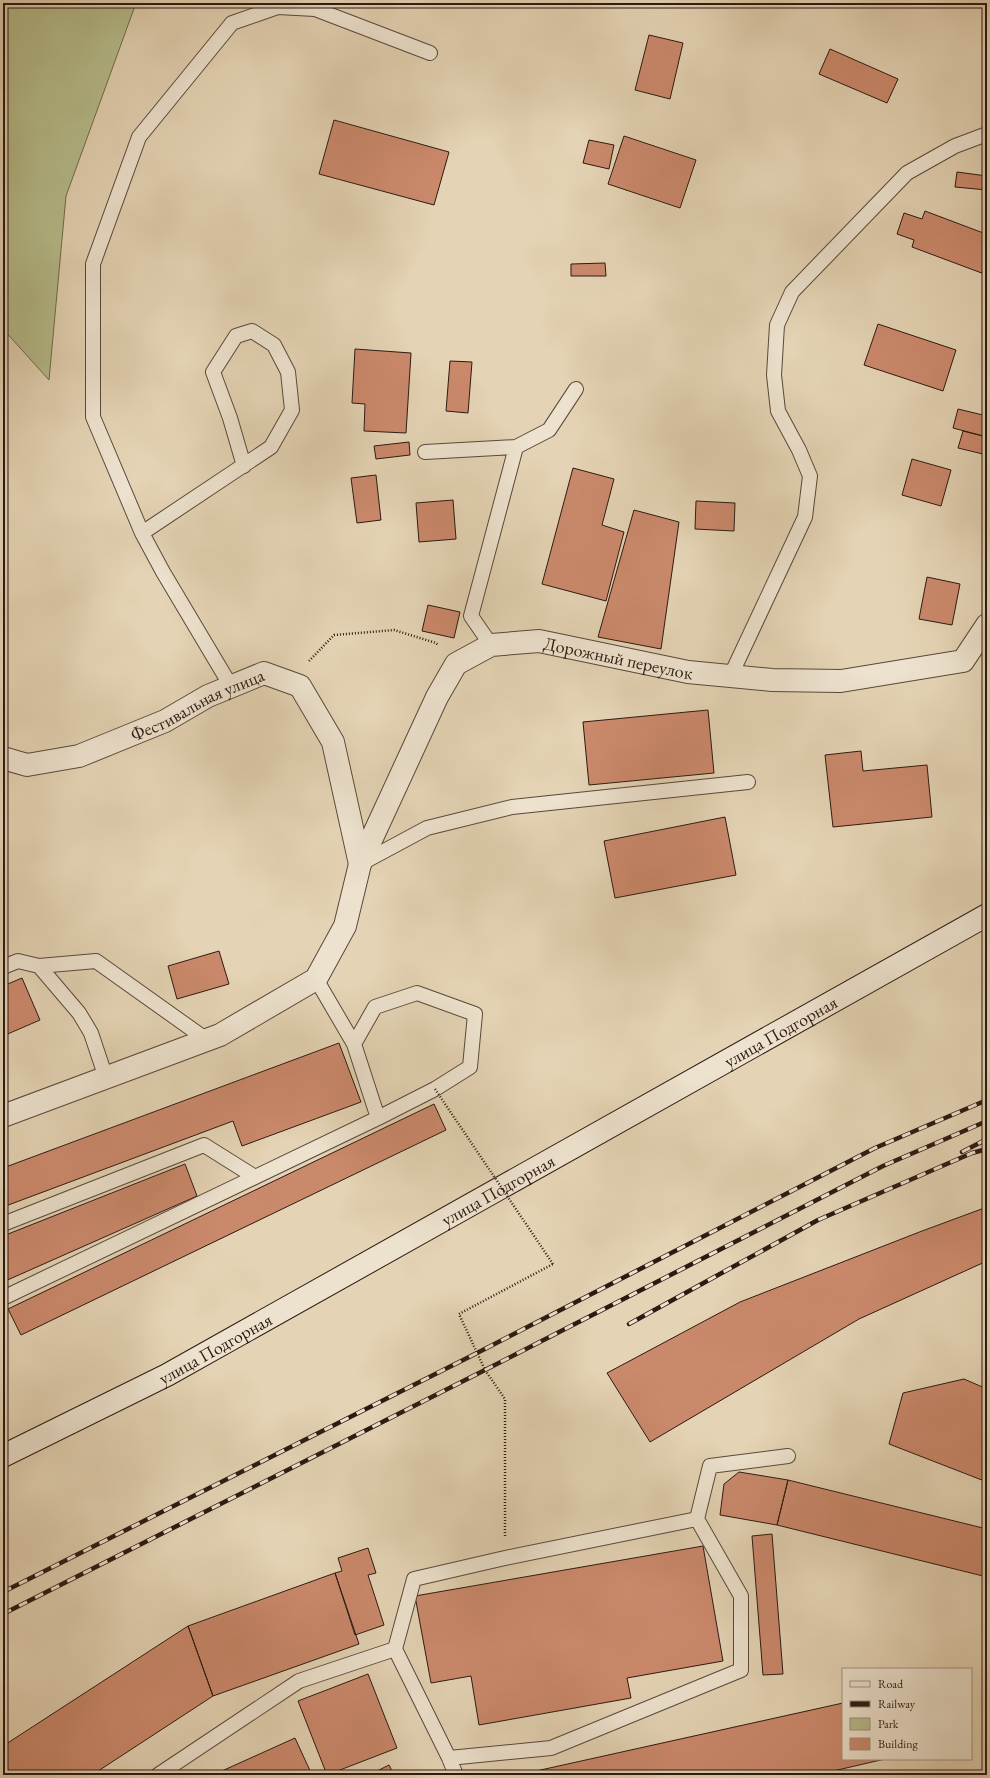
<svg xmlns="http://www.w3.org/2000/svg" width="990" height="1778" font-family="'EB Garamond',serif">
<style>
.green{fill:#b6bc8b;stroke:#716a4e}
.building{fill:#cb896c;stroke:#2c1911}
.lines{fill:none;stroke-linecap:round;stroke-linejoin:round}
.service-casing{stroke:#5a483a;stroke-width:16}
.minor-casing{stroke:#5a483a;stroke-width:24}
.secondary-casing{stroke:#2c1911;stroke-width:24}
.path{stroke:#2c1911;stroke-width:2.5;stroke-dasharray:1 2;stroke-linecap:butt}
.service{stroke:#ede2ce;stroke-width:14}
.minor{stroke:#ede2ce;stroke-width:22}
.secondary{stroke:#ede2ce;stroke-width:22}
.rail-casing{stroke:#2c1911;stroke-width:4.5}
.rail{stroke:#ede2ce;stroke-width:3;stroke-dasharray:9;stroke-linecap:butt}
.path-bridge{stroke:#2c1911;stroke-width:2.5;stroke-dasharray:1 2;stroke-linecap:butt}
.labels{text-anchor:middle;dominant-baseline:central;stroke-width:4;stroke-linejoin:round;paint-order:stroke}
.street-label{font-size:18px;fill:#2c1911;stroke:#ede2ce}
</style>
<rect width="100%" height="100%" fill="#e4d3b4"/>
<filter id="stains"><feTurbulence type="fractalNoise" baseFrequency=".005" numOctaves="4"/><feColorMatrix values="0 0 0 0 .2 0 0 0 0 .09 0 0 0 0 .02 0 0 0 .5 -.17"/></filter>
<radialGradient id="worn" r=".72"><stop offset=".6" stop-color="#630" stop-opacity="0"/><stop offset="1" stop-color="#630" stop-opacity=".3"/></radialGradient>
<path class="green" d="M 3,3 L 136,3 L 66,196 L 49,380 L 3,329 Z"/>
<path class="building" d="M 649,35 L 683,43 L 670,99 L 635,90 Z
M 830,49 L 898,79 L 887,103 L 819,74 Z
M 334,120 L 449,152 L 434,205 L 319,174 Z
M 624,136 L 696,160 L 680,208 L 608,184 Z
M 589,140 L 614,145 L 609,169 L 583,163 Z
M 957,172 L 987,176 L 987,190 L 955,187 Z
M 925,211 L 986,234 L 987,232 L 987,275 L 912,247 L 914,240 L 897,234 L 904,213 L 922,219 Z
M 605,263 L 606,276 L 571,276 L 571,264 Z
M 878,324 L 956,350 L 943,391 L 864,365 Z
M 355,349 L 411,353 L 406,433 L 364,431 L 365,404 L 352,403 Z
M 450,361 L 472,362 L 468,413 L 446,411 Z
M 958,409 L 987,416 L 987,437 L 953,428 Z
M 963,431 L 987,437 L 987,455 L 958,448 Z
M 409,442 L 410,455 L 376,459 L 374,446 Z
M 912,459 L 951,470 L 941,506 L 902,495 Z
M 573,468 L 614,479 L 602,525 L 624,532 L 606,601 L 542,584 Z
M 376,475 L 381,520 L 357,523 L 351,478 Z
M 453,500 L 456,539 L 419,542 L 416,503 Z
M 696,501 L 735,503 L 734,531 L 695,529 Z
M 634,510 L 679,522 L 661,649 L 598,637 Z
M 927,577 L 960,584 L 952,625 L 919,619 Z
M 428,605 L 460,612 L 454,638 L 422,631 Z
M 708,710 L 714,773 L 589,785 L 583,722 Z
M 861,751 L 863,771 L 927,765 L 932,817 L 833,827 L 825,755 Z
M 725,817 L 736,875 L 615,898 L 604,841 Z
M 219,951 L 229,984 L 177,999 L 168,966 Z
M 22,978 L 40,1020 L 3,1036 L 3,986 Z
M 339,1043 L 361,1102 L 242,1146 L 233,1121 L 3,1207 L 3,1168 Z
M 434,1104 L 446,1130 L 21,1335 L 8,1309 Z
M 185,1164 L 197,1196 L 3,1282 L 3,1236 Z
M 987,1207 L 987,1261 L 859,1319 L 650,1442 L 607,1373 L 740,1302 L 922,1231 Z
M 964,1379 L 987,1389 L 987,1482 L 889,1444 L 903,1393 Z
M 739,1472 L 788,1480 L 777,1525 L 720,1515 L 724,1484 Z
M 788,1480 L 987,1529 L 987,1577 L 777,1525 Z
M 772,1534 L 783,1674 L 763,1675 L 752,1536 Z
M 703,1546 L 723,1661 L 627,1678 L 631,1698 L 479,1725 L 471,1676 L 431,1683 L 415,1596 Z
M 368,1548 L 376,1573 L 368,1575 L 384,1625 L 355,1635 L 335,1573 L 342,1571 L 338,1558 Z
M 335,1573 L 359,1644 L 213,1696 L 188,1626 Z
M 188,1626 L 213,1696 L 92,1775 L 3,1775 L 3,1746 Z
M 368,1674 L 397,1748 L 327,1775 L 298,1701 Z
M 843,1703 L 843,1759 L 885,1759 L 816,1775 L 537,1775 L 536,1771 Z
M 295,1738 L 312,1775 L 213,1775 Z
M 389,1765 L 394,1775 L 369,1775 Z"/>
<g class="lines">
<defs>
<path id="service" d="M 425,452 L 516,447 L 549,430 L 576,389
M 142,533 L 271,447 L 292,410 L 288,372 L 274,345 L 252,331 L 236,336 L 213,372 L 230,418 L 244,466
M 491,645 L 471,616 L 516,447
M 731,675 L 805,517 L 810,476 L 799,450 L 778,411 L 774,375 L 777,325 L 792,292 L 907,173 L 955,146 L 987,134
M 232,688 L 163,572 L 142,533 L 93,417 L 93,264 L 139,137 L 232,23 L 278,7 L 315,9 L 430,53
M 360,864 L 427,828 L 512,807 L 748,782
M 39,966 L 96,961 L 207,1040
M 3,967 L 18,961 L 39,966 L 79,1013 L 91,1033 L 106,1078
M 354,1044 L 375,1007 L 417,993 L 475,1014 L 470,1067 L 435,1089 L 378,1118
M 3,1224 L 204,1145 L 255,1177
M 3,1298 L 378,1118 L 354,1044 L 316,979
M 449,1758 L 551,1748 L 741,1670 L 741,1596 L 697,1519
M 158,1775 L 299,1681 L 395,1649
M 456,1775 L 449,1758 L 395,1649 L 414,1579 L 505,1558 L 697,1519 L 710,1466 L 788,1456"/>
<g id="minor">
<path id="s1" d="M 3,758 L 27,765 L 79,756 L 165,721 L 208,696 L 264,673 L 300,686 L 333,742 L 360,864"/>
<path id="s2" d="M 3,1116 L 220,1035 L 316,979 L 345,926 L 360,864 L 437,697 L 456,664 L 491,645 L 539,641 L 688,672 L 772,680 L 841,681 L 963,661 L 987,625"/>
</g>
<g id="secondary">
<path id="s3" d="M 3,1456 L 167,1375 L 987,915"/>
</g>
</defs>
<use href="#service" class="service-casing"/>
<use href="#minor" class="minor-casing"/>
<use href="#secondary" class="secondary-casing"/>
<path class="path" d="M 309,661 L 334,635 L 394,630 L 436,643 L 438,645
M 505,1536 L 505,1399 L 485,1370 L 459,1314 L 553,1264"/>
<use href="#service" class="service"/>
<use href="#minor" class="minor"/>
<use href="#secondary" class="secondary"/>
<defs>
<path id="rail" d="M 962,1152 L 987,1139
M 629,1324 L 818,1220 L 972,1153 L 987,1149
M 3,1592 L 477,1353 L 875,1148 L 987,1100
M 3,1614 L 485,1370 L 883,1166 L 987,1121"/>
</defs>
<use href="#rail" class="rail-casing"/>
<use href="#rail" class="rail"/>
<path class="path-bridge" d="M 435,1089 L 553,1264"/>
</g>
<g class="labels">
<g class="street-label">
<text stroke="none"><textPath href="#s2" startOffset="858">Дорожный переулок</textPath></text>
<text stroke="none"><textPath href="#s1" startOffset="207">Фестивальная улица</textPath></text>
<text stroke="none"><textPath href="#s3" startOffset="886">улица Подгорная</textPath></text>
<text stroke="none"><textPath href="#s3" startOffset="562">улица Подгорная</textPath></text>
<text stroke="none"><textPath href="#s3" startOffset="238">улица Подгорная</textPath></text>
</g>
</g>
<rect width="990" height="1778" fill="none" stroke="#e4d3b4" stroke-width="16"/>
<rect x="4" y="4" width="982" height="1770" fill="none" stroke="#2c1911" stroke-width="2"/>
<rect x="8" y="8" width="974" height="1762" fill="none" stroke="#2c1911"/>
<rect x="842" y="1668" width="130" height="92" fill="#ede2ce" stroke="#a09282"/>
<rect x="850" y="1681" width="20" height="6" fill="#ede2ce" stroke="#a09282"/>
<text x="878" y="1688" font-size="12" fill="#2c1911">Road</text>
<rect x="850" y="1701" width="20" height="6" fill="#2c1911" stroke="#a09282"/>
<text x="878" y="1708" font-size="12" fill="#2c1911">Railway</text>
<rect x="850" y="1718" width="20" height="12" fill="#b6bc8b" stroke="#a09282"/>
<text x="878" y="1728" font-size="12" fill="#2c1911">Park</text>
<rect x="850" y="1738" width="20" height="12" fill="#cb896c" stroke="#a09282"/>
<text x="878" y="1748" font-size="12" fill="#2c1911">Building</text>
<rect width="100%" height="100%" filter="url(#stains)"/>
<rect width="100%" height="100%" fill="url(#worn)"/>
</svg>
